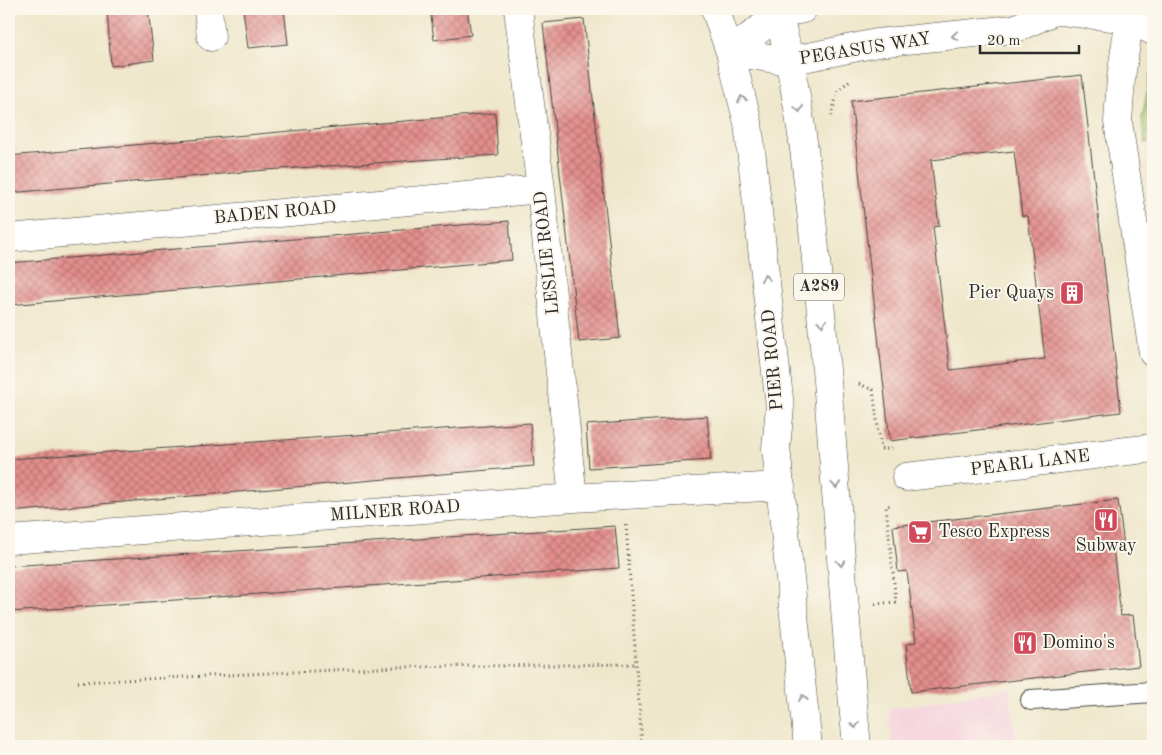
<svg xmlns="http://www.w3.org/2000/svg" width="1162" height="755" font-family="'Old Standard TT',serif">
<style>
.built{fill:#f5cfdb}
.grass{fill:url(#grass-tufts);stroke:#69784c}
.building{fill:url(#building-cross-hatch);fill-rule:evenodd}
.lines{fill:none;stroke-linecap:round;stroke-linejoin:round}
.service-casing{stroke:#484743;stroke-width:22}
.pedestrian-casing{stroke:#484743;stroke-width:29}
.minor-casing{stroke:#484743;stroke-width:29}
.primary-casing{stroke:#484743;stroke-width:29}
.path{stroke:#484743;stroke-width:3;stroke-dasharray:1 4;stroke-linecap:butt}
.service{stroke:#fff;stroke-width:20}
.pedestrian{stroke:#fff;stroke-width:28}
.minor{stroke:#fff;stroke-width:28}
.primary{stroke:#fff;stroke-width:28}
.oneway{stroke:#a0a0a0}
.labels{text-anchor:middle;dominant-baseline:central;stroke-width:4;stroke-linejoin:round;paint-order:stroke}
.shield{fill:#fbf7ec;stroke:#696865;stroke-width:1}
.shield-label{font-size:16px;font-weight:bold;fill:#2b2b2b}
.street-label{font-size:18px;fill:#2b2b2b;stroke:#fbf7ec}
.poi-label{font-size:18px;fill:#2b2b2b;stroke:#fbf7ec;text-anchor:start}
</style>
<defs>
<pattern id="grass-tufts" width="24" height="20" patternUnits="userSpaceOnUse" patternTransform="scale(1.25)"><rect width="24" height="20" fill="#a7c56d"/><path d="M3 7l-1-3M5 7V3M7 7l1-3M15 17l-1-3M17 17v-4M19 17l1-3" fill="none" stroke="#90a95f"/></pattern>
<pattern id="building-cross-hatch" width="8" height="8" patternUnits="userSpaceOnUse" patternTransform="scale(1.25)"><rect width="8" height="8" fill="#e48f8d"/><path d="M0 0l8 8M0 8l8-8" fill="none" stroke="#b97573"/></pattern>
</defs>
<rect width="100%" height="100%" fill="#fbf7ec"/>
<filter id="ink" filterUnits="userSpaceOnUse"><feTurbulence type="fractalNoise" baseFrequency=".02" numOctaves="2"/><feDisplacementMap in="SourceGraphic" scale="10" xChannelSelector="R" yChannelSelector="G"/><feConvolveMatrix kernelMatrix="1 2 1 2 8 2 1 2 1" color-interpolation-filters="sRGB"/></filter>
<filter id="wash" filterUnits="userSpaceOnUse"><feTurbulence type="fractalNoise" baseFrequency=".0096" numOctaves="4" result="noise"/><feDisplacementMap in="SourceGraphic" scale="20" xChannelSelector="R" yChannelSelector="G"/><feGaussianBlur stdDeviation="1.12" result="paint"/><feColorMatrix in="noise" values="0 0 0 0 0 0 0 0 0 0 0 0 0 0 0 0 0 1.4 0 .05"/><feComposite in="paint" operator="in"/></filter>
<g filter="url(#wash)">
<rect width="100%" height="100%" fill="#efe7cb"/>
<path class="built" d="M 1009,688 L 1017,746 L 892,746 L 889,709 Z"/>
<path class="grass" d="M 1153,69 L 1153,142 L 1145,143 L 1142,118 L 1150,74 Z"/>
<g id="blocks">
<path class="building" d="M 107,9 L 148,9 L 154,60 L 111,66 Z
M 243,9 L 284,9 L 288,44 L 248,48 Z
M 430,9 L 467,9 L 471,35 L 434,40 Z
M 584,19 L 620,338 L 579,342 L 543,23 Z
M 1082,75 L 1121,412 L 890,441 L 851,101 ZM 1014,151 L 1022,216 L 1028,216 L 1045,359 L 950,370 L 933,227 L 939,226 L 931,160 Z
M 495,113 L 498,155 L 266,170 L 9,193 L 9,156 Z
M 509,221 L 512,260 L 9,305 L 9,263 Z
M 707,416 L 711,460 L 589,468 L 586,425 Z
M 530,423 L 534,466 L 9,512 L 9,459 Z
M 1118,500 L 1124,546 L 1113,548 L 1121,616 L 1133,615 L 1139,666 L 911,692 L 906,644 L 916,642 L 907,571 L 898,572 L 893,526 Z
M 615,526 L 619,568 L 9,612 L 9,566 Z"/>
</g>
</g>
<g filter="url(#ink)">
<use href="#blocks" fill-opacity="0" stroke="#484743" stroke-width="1"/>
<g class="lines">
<defs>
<path id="service" d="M 1031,700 L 1153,692"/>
<path id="pedestrian" d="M 906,477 L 1153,448"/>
<path id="minor" d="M 208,9 L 211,37
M 518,9 L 541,189 L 573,498
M 1044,9 L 1129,19 L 1153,31
M 1131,9 L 1121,78 L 1118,122 L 1153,353
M 778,15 L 803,9
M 789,61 L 877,43 L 1014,29 L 1052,12
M 9,238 L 541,189
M 9,540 L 573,498 L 781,486"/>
<path id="primary" d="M 715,9 L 730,52 L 748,123 L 780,407 L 776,448 L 808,746
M 777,9 C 802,101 810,196 819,292 C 834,443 842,595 857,746
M 730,52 L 778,15
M 730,52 L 789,61"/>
</defs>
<use href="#service" class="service-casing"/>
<use href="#pedestrian" class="pedestrian-casing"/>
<use href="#minor" class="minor-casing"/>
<use href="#primary" class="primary-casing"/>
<path class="path" d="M 831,116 L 838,91 L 850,80
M 859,384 L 873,390 L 881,449 L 893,449
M 626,525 L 642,746
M 875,604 L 896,602 L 886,506 L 892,505
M 78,682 L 398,667 L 636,664"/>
<use href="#service" class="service"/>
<use href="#pedestrian" class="pedestrian"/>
<use href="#minor" class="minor"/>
<use href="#primary" class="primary"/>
</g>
<defs><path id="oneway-chevron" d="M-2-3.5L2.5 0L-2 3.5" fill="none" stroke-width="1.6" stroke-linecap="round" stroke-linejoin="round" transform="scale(1.25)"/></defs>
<g class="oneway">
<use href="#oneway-chevron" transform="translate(955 36) rotate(174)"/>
<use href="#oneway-chevron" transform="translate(742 99) rotate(-104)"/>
<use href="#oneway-chevron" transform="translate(799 109) rotate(82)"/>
<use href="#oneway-chevron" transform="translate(765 278) rotate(-96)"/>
<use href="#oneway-chevron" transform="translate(822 323) rotate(85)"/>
<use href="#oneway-chevron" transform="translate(836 485) rotate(86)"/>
<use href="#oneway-chevron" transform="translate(841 563) rotate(86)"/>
<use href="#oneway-chevron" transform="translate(803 698) rotate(-96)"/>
<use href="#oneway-chevron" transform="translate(855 725) rotate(84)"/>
</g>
</g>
<defs>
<symbol id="building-square" viewBox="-11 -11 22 22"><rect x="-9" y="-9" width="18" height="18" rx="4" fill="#d1495b" stroke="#fbf7ec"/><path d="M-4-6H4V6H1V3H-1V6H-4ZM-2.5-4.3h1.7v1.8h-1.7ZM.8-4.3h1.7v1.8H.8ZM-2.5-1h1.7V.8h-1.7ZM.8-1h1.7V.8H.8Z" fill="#fff"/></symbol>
<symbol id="restaurant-square" viewBox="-11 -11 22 22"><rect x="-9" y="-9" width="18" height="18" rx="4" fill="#d1495b" stroke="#fbf7ec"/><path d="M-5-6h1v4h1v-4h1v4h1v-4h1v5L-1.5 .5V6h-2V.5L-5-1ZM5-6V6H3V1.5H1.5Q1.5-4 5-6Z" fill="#fff"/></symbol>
<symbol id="supermarket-square" viewBox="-11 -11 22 22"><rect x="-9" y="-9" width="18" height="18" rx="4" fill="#d1495b" stroke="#fbf7ec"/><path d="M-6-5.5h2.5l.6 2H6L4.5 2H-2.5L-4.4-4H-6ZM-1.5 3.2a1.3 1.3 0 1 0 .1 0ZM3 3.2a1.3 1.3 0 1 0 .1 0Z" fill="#fff"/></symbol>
</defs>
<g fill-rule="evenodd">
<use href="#building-square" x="1058" y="279" width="28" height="28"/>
<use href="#restaurant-square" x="1092" y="506" width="28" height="28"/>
<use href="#supermarket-square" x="906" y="518" width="28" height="28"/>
<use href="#restaurant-square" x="1011" y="629" width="28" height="28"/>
</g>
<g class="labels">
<rect class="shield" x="794" y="273.5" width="50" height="27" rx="4"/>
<g class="shield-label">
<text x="819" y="287">A289</text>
</g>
<g class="street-label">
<text transform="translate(865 49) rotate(-9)">PEGASUS WAY</text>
<text transform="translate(275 213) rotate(-5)">BADEN ROAD</text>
<text transform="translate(547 253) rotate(-96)">LESLIE ROAD</text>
<text transform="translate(773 360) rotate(-95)">PIER ROAD</text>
<text transform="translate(1030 463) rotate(-7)">PEARL LANE</text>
<text transform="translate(395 511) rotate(-4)">MILNER ROAD</text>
</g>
<g class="poi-label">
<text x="1054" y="293" text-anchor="end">Pier Quays</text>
<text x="938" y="532">Tesco Express</text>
<text x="1106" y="546" text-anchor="middle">Subway</text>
<text x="1042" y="643">Domino's</text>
</g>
</g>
<rect width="1162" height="755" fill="none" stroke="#fbf7ec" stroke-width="30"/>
<path d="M980 45v8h99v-8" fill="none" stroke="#2b2b2b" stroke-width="2.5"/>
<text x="987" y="45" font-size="15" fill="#2b2b2b" stroke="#fbf7ec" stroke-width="4" paint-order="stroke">20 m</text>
</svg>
